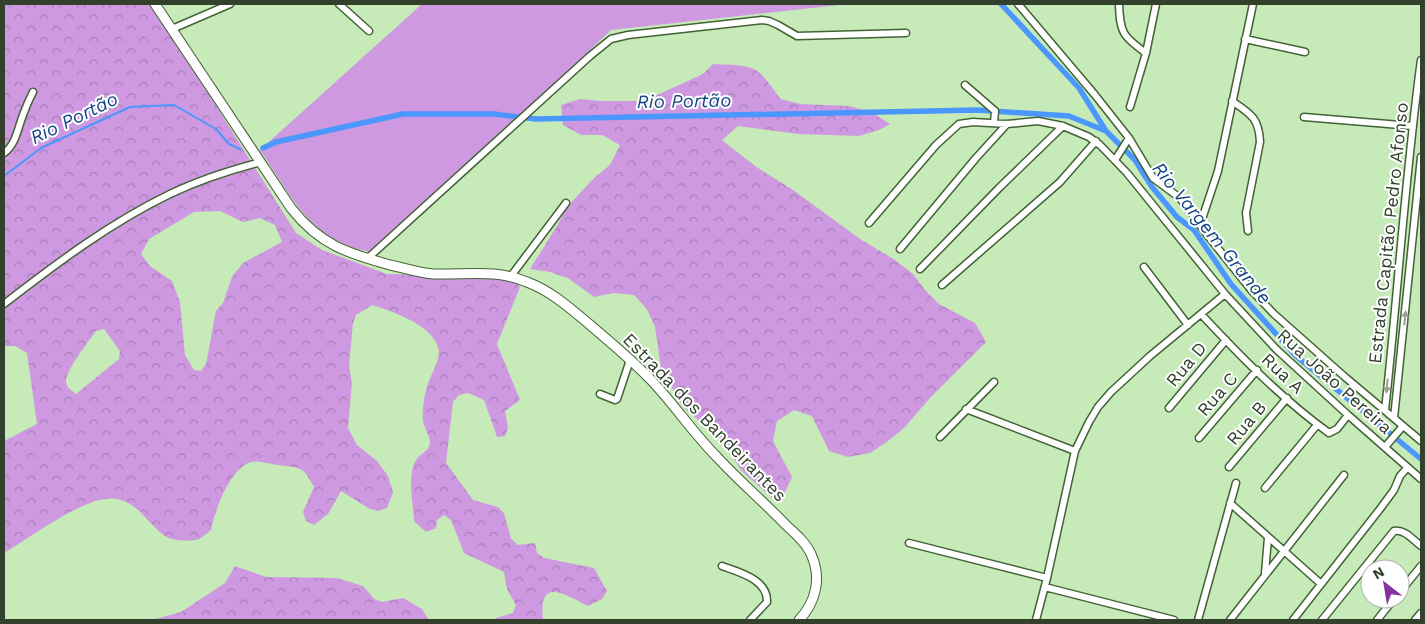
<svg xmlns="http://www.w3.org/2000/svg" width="1425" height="624" font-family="'Work Sans',sans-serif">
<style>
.green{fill:#ce99e1}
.forest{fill:url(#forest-crowns);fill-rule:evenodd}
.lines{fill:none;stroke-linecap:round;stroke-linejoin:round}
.stream{stroke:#4b97fd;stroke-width:2}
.canal{stroke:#4b97fd;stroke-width:5.5}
.minor-casing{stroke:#436236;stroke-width:9}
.secondary-casing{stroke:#436236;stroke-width:11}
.minor{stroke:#fff;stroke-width:6}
.secondary{stroke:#fff;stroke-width:9}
.oneway{fill:#98a096}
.labels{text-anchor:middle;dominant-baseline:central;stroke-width:4;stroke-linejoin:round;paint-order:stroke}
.street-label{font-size:18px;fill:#32402c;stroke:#fff}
.water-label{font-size:19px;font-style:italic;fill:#134585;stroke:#fff}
</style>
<defs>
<pattern id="forest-crowns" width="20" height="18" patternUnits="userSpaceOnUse" patternTransform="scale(1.25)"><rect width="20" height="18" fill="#ce99e1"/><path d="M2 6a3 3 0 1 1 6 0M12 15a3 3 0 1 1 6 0" fill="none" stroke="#a87eb7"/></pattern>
</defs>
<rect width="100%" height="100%" fill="#c6eab8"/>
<path class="green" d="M 422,4 L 848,4 L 611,30 L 375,254 C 364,250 352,248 342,243 C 303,226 283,183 260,150 Z"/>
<path class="forest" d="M 4,4 L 152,4 L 296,233 L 322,250 L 387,274 L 500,277 L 513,279 L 520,287 L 497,344 L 520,400 L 505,411 L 508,428 L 505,436 L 497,437 L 484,400 L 468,393 L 459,395 L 453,402 L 446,463 L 473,500 L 498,507 L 504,513 L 511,539 L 518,545 L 535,543 L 537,553 L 544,558 L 594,568 L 607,591 L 602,599 L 588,606 C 564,594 538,576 543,620 L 495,620 L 496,618 L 513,613 L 516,605 L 507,589 L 504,572 L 464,553 L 451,520 L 444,515 L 437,520 L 436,528 L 426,532 L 414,521 C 413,504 407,474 416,460 C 420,453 429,452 430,443 C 430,436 426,431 424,425 C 421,417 424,395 427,387 C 430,374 442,360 438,347 C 431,325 393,311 372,305 L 356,315 L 353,323 L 349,366 L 352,383 L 348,428 L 357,445 L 377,461 L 388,476 L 393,492 L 387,508 L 378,511 L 370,509 L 341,491 L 328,514 L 314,525 L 306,521 L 303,512 L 314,487 C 303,466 301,468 278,465 C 271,464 258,460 251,462 C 230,468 215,510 211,530 C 207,533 203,537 199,539 C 190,542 172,541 165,536 C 146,523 135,495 105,499 C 78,502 29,538 4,553 L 4,441 L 37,424 L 27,353 L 15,346 L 4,346 ZM 220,211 L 243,222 L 260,218 L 275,225 L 282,242 L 243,263 L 232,277 L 223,303 L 216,311 L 206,364 L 201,371 L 194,370 L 185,355 L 180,302 L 172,281 L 150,266 L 141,254 L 149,239 L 194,212 ZM 104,329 L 120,351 L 119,359 L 76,394 C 71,390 67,388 66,382 C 65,371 89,341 96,331 Z
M 713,64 C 726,65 742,64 754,69 C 765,75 773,90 781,99 L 800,104 L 849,106 L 871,112 L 890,124 L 879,130 L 859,136 L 798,134 L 738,126 L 722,140 L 755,166 L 793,190 L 860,239 L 895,260 L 913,274 L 925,290 L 939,304 L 975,323 L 986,342 L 930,398 L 904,428 L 888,441 L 870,453 L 848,457 L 829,451 L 812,416 L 794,410 L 777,421 L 773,441 L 792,477 L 783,496 L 772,498 L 742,471 L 719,438 L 682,406 L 661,368 L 655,327 L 647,309 L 634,295 L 614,293 L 594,297 L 568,278 L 550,272 L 530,269 L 557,226 L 566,208 L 594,178 L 610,165 L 620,145 L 602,135 L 581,135 L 563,125 L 561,105 L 580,99 L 601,101 L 644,101 L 703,74 Z
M 235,566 L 266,577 L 337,578 L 363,586 L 374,599 L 382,602 L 403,598 L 422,609 L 429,620 L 152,620 L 181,612 L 225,583 Z"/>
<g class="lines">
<path class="stream" d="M 4,176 L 41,148 L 130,107 L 174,105 L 216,129 L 229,144 L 240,149"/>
<path class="canal" d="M 1001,4 L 1079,88 L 1106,131 L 1135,160 L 1152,187 L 1177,217 L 1194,230 L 1231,284 L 1296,356 L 1421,459
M 263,148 L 276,142 L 403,114 L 494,114 L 536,119 L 978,110 L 1069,116 L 1106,131"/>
<defs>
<path id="minor" d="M 339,4 L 369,31
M 1018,4 L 1095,95 L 1129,138 L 1153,178 L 1180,198 L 1208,236 L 1252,291 L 1274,314 L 1345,377 L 1421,441
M 1119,4 C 1120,32 1122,36 1146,53
M 172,29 L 230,4
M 1245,39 L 1305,52
M 965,85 L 995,111 L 994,123
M 1232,101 C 1251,114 1259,118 1260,142 L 1246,213 L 1248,231
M 1130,107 L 1146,53 L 1156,4
M 1304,117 L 1412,126
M 4,153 C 17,144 18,125 25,110 C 27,104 30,98 33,92
M 1115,160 L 1129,138
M 869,223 L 936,145 L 959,124 L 973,122 L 1007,124 L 1038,121 L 1063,126 L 1089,137 L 1100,145 L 1127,173 L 1225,294 L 1276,349 L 1348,415 L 1421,479
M 1200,225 L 1218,171 L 1253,4
M 900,249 L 976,158 L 1007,124
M 368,258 L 590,56 L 611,39 L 628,35 L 762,20 L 769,21 L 778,25 L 797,36 L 906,33
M 1144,267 L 1188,325
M 920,269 L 999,188 L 1063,126
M 511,276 L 566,203
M 942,285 L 1060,182 L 1096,141
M 4,304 C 57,263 110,223 170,194 C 199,180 230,170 261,162
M 1201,314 C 1240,356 1282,399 1329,433 L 1337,429 L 1348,415
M 600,394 L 615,400 L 617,399 L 630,360
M 1169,408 L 1226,340
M 966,409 L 1075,451
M 1385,410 C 1398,293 1405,176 1421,60
M 1394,418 L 1421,157
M 940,437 L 994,382
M 1199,438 L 1257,370
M 1385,447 L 1403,426
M 1229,467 L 1287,398
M 1265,488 L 1317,425
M 1230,503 L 1320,583
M 909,543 L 1047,578
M 722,566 C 738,572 768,579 767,602 L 750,620
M 1265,573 L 1268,538
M 1045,587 L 1174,620
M 1400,592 L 1421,566
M 1036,620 L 1047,578 L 1075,451 L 1089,422 L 1098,407 L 1111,392 L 1150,356 L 1225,294
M 1198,620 L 1236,483
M 1230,620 L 1344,475
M 1293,620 L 1380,509 L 1394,490 L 1400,476 L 1407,468
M 1322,620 L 1394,531 C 1405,529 1413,540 1421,546
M 1377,620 L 1394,599
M 1415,620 L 1421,613"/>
<path id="secondary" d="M 155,4 L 291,208 C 320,245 347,253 390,265 C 405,268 419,273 434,274 C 466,275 497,269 527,282 C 551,291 570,308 589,324 C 610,342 632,360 651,380 C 674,404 693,433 717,457 C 739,481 764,502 787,526 C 796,534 806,543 811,554 C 822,578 816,602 799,620"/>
</defs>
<use href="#minor" class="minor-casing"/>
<use href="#secondary" class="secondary-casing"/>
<use href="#minor" class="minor"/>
<use href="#secondary" class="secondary"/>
</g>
<defs><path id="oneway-solid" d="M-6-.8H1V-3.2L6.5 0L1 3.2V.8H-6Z" transform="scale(1.25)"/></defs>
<g class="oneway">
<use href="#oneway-solid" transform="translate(1405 318) rotate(-84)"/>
<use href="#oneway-solid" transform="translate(1387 386) rotate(96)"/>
</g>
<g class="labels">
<g class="street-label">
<text transform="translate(1388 233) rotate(-84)">Estrada Capitão Pedro Afonso</text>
<text transform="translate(1186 364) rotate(-50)">Rua D</text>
<text transform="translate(1283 373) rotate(43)">Rua A</text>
<text transform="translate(1335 381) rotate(42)">Rua João Pereira</text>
<text transform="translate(1217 394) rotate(-49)">Rua C</text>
<text transform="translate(705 417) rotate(46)">Estrada dos Bandeirantes</text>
<text transform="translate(1246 423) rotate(-50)">Rua B</text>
</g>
<g class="water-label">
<text transform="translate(684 101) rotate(-1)">Rio Portão</text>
<text transform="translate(74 118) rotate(-26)">Rio Portão</text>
<text transform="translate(1212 233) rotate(51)">Rio Vargem Grande</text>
</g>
</g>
<rect width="1425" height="624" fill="none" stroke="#32402c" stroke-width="10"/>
<g transform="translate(1385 584) rotate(329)"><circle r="24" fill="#ffffff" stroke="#adb3ab"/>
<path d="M0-4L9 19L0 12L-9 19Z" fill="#8532a0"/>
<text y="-8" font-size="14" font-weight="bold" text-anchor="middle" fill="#32402c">N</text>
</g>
</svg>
